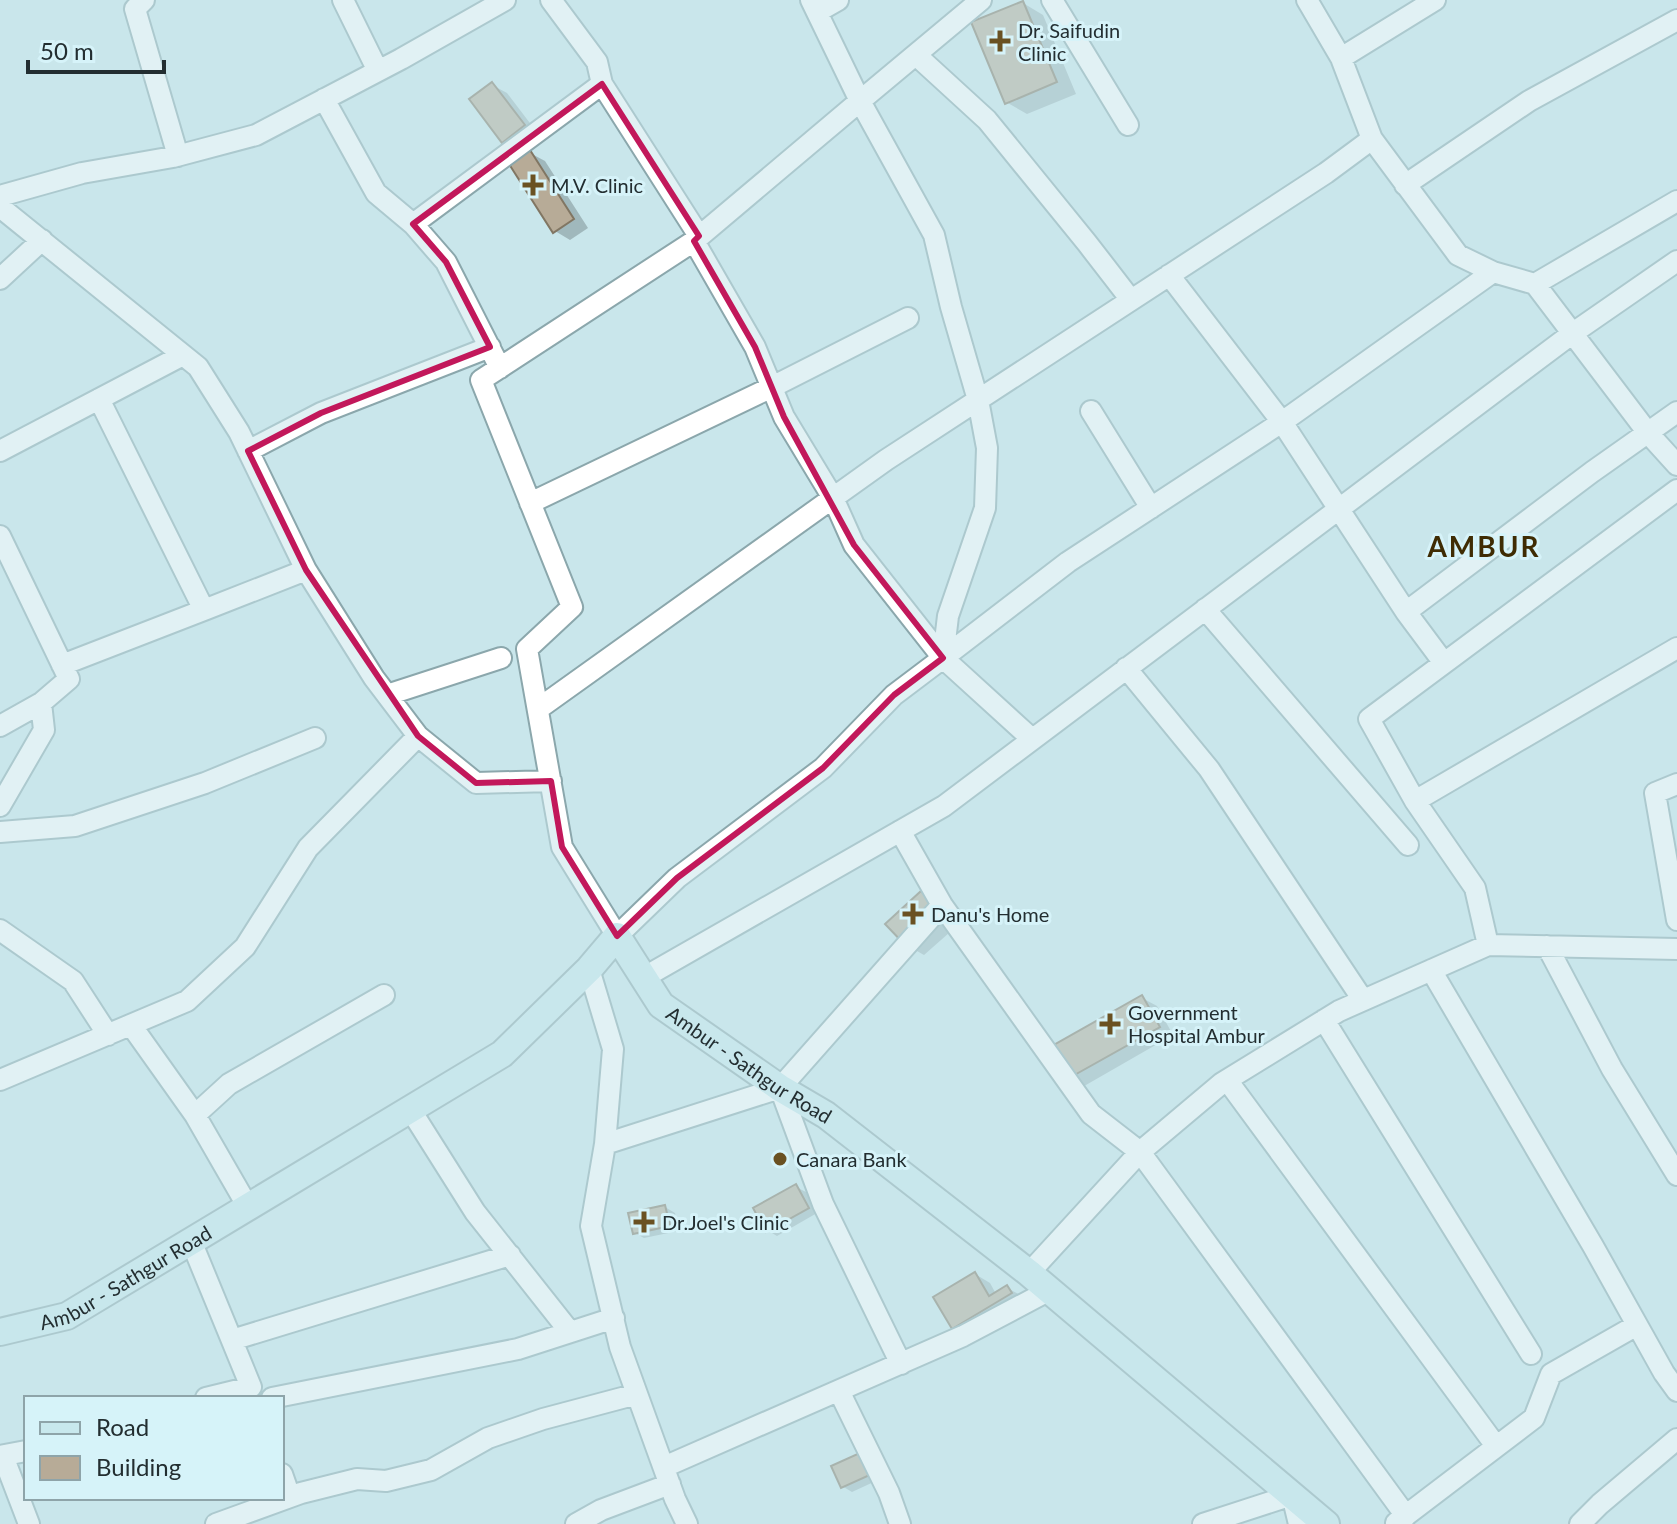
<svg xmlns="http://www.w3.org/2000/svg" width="1677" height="1524" font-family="Lato,sans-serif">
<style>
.shadow{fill:#0003}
.building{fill:#b7ab97;stroke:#817663;stroke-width:2}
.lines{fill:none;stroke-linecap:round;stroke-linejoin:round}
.street-casing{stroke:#8ba7ac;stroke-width:24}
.secondary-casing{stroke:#8ba7ac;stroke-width:30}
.street{stroke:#fff;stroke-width:20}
.secondary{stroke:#c8e8ed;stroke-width:26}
.marked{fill:none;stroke:#c2185b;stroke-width:6;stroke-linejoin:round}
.poi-dot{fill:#6a5122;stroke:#d6f3f9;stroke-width:3}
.labels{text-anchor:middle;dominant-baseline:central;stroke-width:6;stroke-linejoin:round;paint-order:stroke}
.poi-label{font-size:20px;fill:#232e31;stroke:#d6f3f9;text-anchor:start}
.street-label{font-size:20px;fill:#232e31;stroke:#d6f3f9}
.district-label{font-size:28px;font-weight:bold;letter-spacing:2px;fill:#3f2c04;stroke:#d6f3f9}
</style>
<rect width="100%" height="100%" fill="#c9e6eb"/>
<path class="shadow" d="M 1023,3 L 1043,15 L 1076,94 L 1027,114 L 1006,102 Z
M 492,85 L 507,93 L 539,135 L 518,150 L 503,141 Z
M 530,153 L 545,161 L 588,228 L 570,240 L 555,231 Z
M 921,893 L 958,925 L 924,955 L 910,947 Z
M 1142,998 L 1157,1006 L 1173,1035 L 1079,1089 L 1064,1080 Z
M 796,1187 L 806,1192 L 817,1213 L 777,1236 L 767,1230 Z
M 665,1207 L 675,1213 L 678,1231 L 644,1238 L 635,1233 Z
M 975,1274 L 990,1283 L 996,1294 L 1007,1288 L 1022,1296 L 969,1336 L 954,1328 Z
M 873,1449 L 882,1454 L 891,1474 L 852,1492 L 842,1486 Z"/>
<path class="building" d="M 1023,1 L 1057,82 L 1005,104 L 971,22 Z
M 492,82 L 525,125 L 502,143 L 469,99 Z
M 530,150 L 574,219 L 553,233 L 509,164 Z
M 921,891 L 944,915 L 908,948 L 885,924 Z
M 1142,995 L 1160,1027 L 1062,1082 L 1045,1050 Z
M 796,1184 L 809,1208 L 766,1232 L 753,1208 Z
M 665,1205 L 670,1226 L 633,1234 L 628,1213 Z
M 975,1272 L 989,1296 L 1007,1285 L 1012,1293 L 952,1329 L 933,1297 Z
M 873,1447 L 883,1469 L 841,1488 L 831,1466 Z"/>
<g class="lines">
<defs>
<path id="street" d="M 144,0 L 135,9 L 178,156
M 343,0 L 378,71
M 551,0 L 597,62 L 602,84 L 699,236
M 811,0 L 860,101 L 694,241 L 481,380 L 572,607 L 527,649 L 562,847 L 617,936 L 677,878 L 823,768 L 894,695 L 943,658 L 948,616 L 985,508 L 987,448 L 978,400 L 951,307 L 934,235 L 860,101 L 981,0
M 1052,0 L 1128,125
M 1307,0 L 1341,58 L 1372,139 L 1458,255 L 1493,272 L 1535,284 L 1677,201
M 817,12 L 838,0
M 916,55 L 987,120 L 1087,243 L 1131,300
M 1341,58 L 1435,0
M 324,99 L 376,193 L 413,224 L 446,262 L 500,368
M 1405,185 L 1529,101 L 1677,20
M 0,196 L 82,173 L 173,157 L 256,135 L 401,59 L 505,0
M 0,207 L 198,367 L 239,432 L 306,570 L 374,678 L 418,736 L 476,783 L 551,781
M 413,224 L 602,84
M 694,241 L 755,347 L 784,417 L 833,498 L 854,545 L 943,658 L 1032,739
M 1169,275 L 1282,422 L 1406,612 L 1444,663
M 0,279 L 42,240
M 1535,284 L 1648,433 L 1677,465
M 99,399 L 204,610 L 306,570
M 1091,411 L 1151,508
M 0,451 L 183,355
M 248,451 L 321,413 L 490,347
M 530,503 L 772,387 L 908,318
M 0,536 L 69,679 L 41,703 L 44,730 L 0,806
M 1205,609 L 1408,845
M 1406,612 L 1592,472 L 1677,412
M 943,658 L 1068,562 L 1282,422 L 1493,272
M 62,665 L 204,610
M 1126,668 L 1209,769 L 1363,1000
M 387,695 L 501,658
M 538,709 L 886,460 L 1326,173 L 1372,139
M 0,726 L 41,703
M 1677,784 L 1655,793 L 1677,920
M 1415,801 L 1677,648
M 900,831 L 942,905 L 1091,1114 L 1140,1152 L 1406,1516
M 0,832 L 75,826 L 205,783 L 315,738
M 0,930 L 73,981 L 108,1035
M 1488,945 L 1475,888 L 1415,801 L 1369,719 L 1677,490
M 1547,946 L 1612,1069 L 1677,1175
M 589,969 L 613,1049 L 605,1144 L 591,1226 L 620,1347 L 675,1499 L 687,1524
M 1431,970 L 1593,1246 L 1664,1373 L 1677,1391
M 643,978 L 944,806 L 1573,333 L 1677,261
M 1324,1020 L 1531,1354
M 131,1025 L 195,1115 L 248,1207
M 0,1080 L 187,1001 L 245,947 L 308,848 L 418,736
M 1227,1080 L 1496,1446
M 780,1088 L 823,1204 L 901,1364
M 410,1109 L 475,1212 L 570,1332
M 195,1115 L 229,1084 L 384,995
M 605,1144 L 780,1088 L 942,905
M 191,1241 L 251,1387 L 206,1398
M 1029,1273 L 1140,1152 L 1222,1083 L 1339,1011 L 1488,945 L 1677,949
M 232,1340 L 510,1255
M 839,1391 L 889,1493 L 900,1524
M 272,1398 L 518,1349 L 614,1318
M 0,1456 L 26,1451
M 3,1456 L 29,1524
M 664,1467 L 963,1336 L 1050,1290
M 282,1474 L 290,1497
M 1396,1523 L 1534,1418 L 1551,1374 L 1637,1325
M 216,1524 L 301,1493 L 357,1479 L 386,1481 L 431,1470 L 488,1438 L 543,1419 L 637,1394
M 576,1524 L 601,1510 L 670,1484
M 1203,1524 L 1292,1495 L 1299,1524
M 1580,1524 L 1600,1504 L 1677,1439"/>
<g id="secondary">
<path id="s1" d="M 0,1332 L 67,1316 L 502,1054 L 589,969 L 617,936 L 661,1005 L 780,1088 L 826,1115 L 1029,1273 L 1326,1524"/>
</g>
</defs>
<use href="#street" class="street-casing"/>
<use href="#secondary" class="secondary-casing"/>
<use href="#street" class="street"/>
<use href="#secondary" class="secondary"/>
</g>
<path d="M0 0H1677V1524H0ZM 602,84 L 699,236 L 694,241 L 755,347 L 784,417 L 854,545 L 943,658 L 894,695 L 823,768 L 677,878 L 617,936 L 562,847 L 551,781 L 476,783 L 418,736 L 306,570 L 248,451 L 321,413 L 490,347 L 446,262 L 413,224 Z" fill="#c9e6eb" fill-opacity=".55" fill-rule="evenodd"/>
<path class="marked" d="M 602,84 L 699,236 L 694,241 L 755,347 L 784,417 L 854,545 L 943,658 L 894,695 L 823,768 L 677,878 L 617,936 L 562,847 L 551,781 L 476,783 L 418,736 L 306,570 L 248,451 L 321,413 L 490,347 L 446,262 L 413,224 Z"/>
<g class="poi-dot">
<path d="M996 29h8v8h8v8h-8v8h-8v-8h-8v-8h8z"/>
<path d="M529 173h8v8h8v8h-8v8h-8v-8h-8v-8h8z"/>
<path d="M909 902h8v8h8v8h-8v8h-8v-8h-8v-8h8z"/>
<path d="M1106 1012h8v8h8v8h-8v8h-8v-8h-8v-8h8z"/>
<circle cx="780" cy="1159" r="8"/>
<path d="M640 1210h8v8h8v8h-8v8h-8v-8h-8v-8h8z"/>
</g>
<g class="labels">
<g class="poi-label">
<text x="1018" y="30">Dr. Saifudin<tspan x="1018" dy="23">Clinic</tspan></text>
<text x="551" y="185">M.V. Clinic</text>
<text x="931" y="914">Danu's Home</text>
<text x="1128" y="1012">Government<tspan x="1128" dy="23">Hospital Ambur</tspan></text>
<text x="796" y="1159">Canara Bank</text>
<text x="662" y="1222">Dr.Joel's Clinic</text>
</g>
<g class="street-label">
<text stroke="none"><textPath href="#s1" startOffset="930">Ambur - Sathgur Road</textPath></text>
<text stroke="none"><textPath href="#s1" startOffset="138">Ambur - Sathgur Road</textPath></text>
</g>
<g class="district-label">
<text x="1484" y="546">AMBUR</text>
</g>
</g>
<rect x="24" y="1396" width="260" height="104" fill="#d6f3f9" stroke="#8ea4a9" stroke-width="2"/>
<rect x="40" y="1422" width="40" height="12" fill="#c8e8ed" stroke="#8ea4a9" stroke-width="2"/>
<text x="96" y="1436" font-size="24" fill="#232e31">Road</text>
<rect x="40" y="1456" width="40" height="24" fill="#b7ab97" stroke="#8ea4a9" stroke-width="2"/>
<text x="96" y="1476" font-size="24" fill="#232e31">Building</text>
<path d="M28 60v12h136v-12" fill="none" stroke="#232e31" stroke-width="4"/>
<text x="40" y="60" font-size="24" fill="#232e31" stroke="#d6f3f9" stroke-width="6" paint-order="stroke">50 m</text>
</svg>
